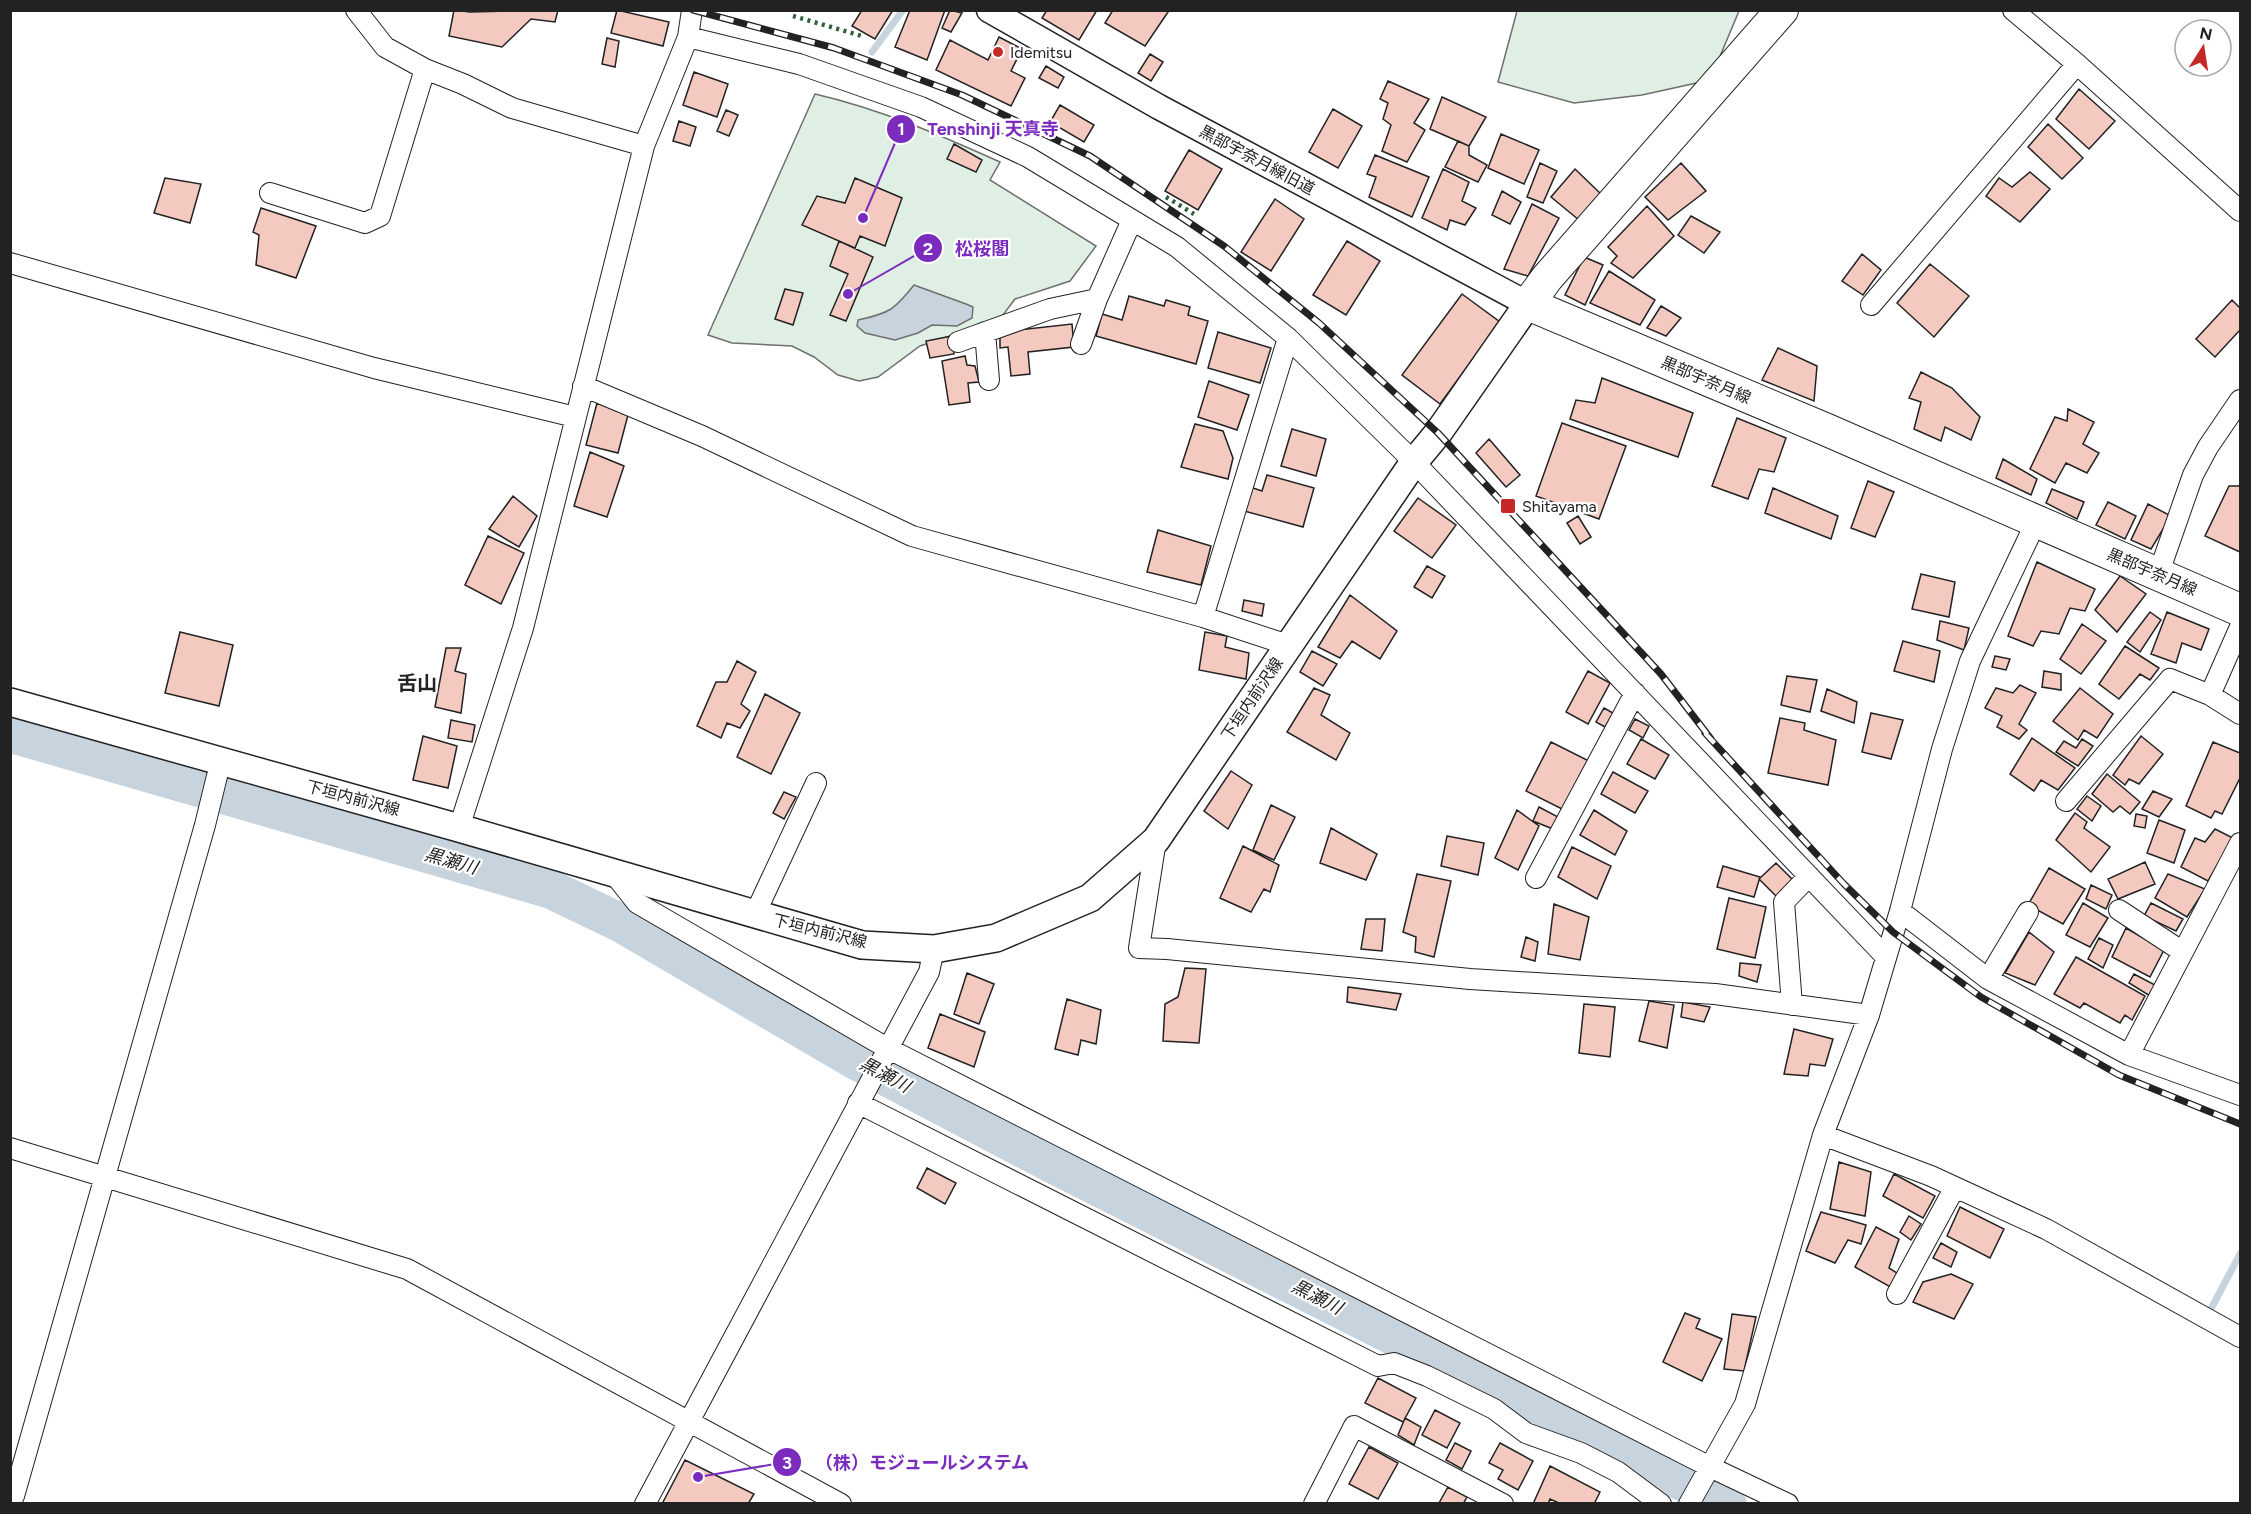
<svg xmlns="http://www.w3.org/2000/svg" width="2251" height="1514" font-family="Figtree,'Noto Sans JP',sans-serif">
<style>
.green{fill:#e0efe3;stroke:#6f6f6f;stroke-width:1.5}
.water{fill:#c7d3dd;stroke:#6f6f6f;stroke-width:1.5}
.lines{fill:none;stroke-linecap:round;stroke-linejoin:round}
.stream{stroke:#c7d3dd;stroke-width:7}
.river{stroke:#c7d3dd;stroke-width:39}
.building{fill:#f3c9c0;stroke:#222;stroke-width:1.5}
.minor-casing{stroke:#222;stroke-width:22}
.tertiary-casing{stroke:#222;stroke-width:27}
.secondary-casing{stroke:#222;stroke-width:30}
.primary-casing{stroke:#222;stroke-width:34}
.minor{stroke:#fff;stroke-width:20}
.tertiary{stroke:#fff;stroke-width:24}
.secondary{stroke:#fff;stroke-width:27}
.primary{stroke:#fff;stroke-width:32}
.rail-casing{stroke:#222;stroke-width:7}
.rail{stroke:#fff;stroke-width:4.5;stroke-dasharray:14;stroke-linecap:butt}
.hedge{stroke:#2f5e38;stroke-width:4.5;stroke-dasharray:3 4.5;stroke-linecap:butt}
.poi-dot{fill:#c62828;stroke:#fff;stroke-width:2}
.labels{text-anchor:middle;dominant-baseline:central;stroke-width:4.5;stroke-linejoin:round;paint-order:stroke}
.poi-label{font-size:16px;fill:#222;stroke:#fff;text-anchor:start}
.street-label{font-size:16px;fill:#222;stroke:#fff}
.water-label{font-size:18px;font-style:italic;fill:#222;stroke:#fff}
.quarter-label{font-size:20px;font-weight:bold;fill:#222;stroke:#fff}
.leader{fill:none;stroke:#7b2cbf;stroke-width:2}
.callout-dot{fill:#7b2cbf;stroke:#fff;stroke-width:2}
.mark-label{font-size:18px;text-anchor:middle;font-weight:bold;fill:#fff}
.callout-label{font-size:18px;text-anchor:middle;font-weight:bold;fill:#7b2cbf;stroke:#fff;stroke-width:4.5;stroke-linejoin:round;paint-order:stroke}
</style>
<rect width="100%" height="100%" fill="#fff"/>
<path class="green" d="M 1517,11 L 1739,11 L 1710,80 L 1642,95 L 1574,103 L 1498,82 Z
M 815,94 C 880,109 940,135 1000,162 L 990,180 L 1096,246 L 1070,281 L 1015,299 L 1003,315 L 972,329 L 920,346 L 878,377 L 859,381 L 838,375 L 814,357 L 792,346 L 732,343 L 708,335 Z"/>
<path class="water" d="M 914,285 L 966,304 L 973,307 L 972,318 L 957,326 L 932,325 L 918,333 L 895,340 L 865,333 L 857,326 L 858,320 C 890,313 894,310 914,285 Z"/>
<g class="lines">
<path class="stream" d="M 872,52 L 903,10
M 2212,1307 L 2240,1254"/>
<path class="river" d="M 10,733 L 550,889 L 621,923 L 857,1061 L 1053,1164 L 1727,1504"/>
</g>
<path class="building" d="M 454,10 L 470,12 L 558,10 L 555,22 L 531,19 L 502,47 L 449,36 Z
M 617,10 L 669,22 L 663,46 L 611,33 Z
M 862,10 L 893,10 L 875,39 L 852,26 Z
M 910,10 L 945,10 L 927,60 L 895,47 Z
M 950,10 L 962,13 L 951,32 L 942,28 Z
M 1047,10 L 1097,10 L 1079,40 L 1042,18 Z
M 1113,10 L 1166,10 L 1168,12 L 1145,46 L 1105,23 Z
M 999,37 L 1022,49 L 1011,71 L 1025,78 L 1011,106 L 936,70 L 950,40 L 988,60 Z
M 607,38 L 619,41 L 615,67 L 602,64 Z
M 1150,54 L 1163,62 L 1151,81 L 1138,73 Z
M 1046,66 L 1064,77 L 1058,88 L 1039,78 Z
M 694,72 L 728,84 L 717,117 L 683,105 Z
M 1388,81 L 1429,99 L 1414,123 L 1425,130 L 1407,162 L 1382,151 L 1391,125 L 1383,119 L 1388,103 L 1380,99 Z
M 2079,89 L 2115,121 L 2089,149 L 2056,119 Z
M 1442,97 L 1486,117 L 1469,146 L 1430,129 Z
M 1060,105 L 1094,125 L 1084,142 L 1050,122 Z
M 1333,109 L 1362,126 L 1338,168 L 1309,152 Z
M 726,110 L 738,115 L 729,136 L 717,131 Z
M 679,121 L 696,127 L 690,146 L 673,141 Z
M 2048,124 L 2083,158 L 2062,179 L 2028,147 Z
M 1501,134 L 1539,150 L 1524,184 L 1488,168 Z
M 1458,141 L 1469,146 L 1469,155 L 1487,165 L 1478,182 L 1445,167 Z
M 954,144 L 982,160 L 976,172 L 947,159 Z
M 1189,150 L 1222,169 L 1198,210 L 1165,191 Z
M 1375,155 L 1429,177 L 1412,217 L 1369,197 L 1376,177 L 1367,174 Z
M 1540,163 L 1557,171 L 1543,203 L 1527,197 Z
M 1681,163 L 1706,191 L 1668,220 L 1645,197 Z
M 1443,169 L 1469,182 L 1462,201 L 1476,208 L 1465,225 L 1450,220 L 1447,230 L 1422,218 Z
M 1575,169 L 1602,195 L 1579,220 L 1551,197 Z
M 2030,172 L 2050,189 L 2020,222 L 1986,196 L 1999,178 L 2012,187 Z
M 165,178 L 201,184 L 190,223 L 154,213 Z
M 855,178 L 902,198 L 885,246 L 860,236 L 855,248 L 802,225 L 817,196 L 845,203 Z
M 1502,191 L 1521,202 L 1510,224 L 1492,215 Z
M 1275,199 L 1304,219 L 1271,271 L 1241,252 Z
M 1532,204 L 1559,218 L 1528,276 L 1504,269 Z
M 1647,206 L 1674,236 L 1633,278 L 1611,263 L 1617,256 L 1608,247 Z
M 261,208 L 316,226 L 296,278 L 256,265 L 259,235 L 253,232 Z
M 1691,216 L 1720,232 L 1704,253 L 1678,235 Z
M 839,241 L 873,257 L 846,321 L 830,315 L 848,274 L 830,266 Z
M 1347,241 L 1380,261 L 1346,315 L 1313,295 Z
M 1862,254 L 1881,270 L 1863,295 L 1842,281 Z
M 1584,257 L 1603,265 L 1585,305 L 1565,295 Z
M 1930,264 L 1969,296 L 1934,337 L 1897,303 Z
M 1609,271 L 1655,300 L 1640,325 L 1590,303 Z
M 785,289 L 803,293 L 793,325 L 775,319 Z
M 1462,294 L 1500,322 L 1440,404 L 1402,375 Z
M 1129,296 L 1164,306 L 1166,300 L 1190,307 L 1188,315 L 1208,321 L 1196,364 L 1096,336 L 1102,314 L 1122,320 Z
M 2232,300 L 2240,308 L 2240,330 L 2215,357 L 2196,339 Z
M 1661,306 L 1681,318 L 1666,336 L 1647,328 Z
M 1072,324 L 1074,347 L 1028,352 L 1030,374 L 1011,376 L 1008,347 L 1000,348 L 1000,332 Z
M 1218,332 L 1271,348 L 1260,383 L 1208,368 Z
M 952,336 L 954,354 L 930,358 L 926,341 Z
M 1778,348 L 1817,366 L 1814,401 L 1762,380 Z
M 965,356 L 967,365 L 975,366 L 979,382 L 968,383 L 970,402 L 949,405 L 942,361 Z
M 1921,372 L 1952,388 L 1980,417 L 1971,440 L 1945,427 L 1941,441 L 1914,429 L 1921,402 L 1909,398 Z
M 1602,378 L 1693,413 L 1678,457 L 1570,419 L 1576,400 L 1595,403 Z
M 1209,381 L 1249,395 L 1237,430 L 1198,417 Z
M 597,403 L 628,415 L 618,453 L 586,445 Z
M 2068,409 L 2094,422 L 2083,444 L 2099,453 L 2087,473 L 2066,463 L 2055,483 L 2030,469 L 2055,417 L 2067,421 Z
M 1737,418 L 1786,438 L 1774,472 L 1759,469 L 1748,499 L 1712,486 Z
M 1562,423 L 1626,446 L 1599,519 L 1536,496 Z
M 1195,424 L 1223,431 L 1233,458 L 1228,479 L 1181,467 Z
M 1292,429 L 1326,439 L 1316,476 L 1281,466 Z
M 1489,439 L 1520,475 L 1506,487 L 1476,453 Z
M 590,452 L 624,466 L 607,517 L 574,506 Z
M 2003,459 L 2037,479 L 2031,495 L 1996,478 Z
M 1267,475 L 1314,488 L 1303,527 L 1244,511 L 1250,487 L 1262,491 Z
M 1868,481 L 1894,492 L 1875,537 L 1851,528 Z
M 2240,484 L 2240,552 L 2205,536 L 2229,486 L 2239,486 Z
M 1773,488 L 1838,516 L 1831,539 L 1765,513 Z
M 2052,489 L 2084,502 L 2077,519 L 2046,503 Z
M 513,496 L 537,516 L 519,547 L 489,529 Z
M 1418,498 L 1456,525 L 1432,558 L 1394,531 Z
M 2108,502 L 2136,516 L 2125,539 L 2096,525 Z
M 2148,504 L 2171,516 L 2151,549 L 2131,540 Z
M 1578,516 L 1591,537 L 1580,544 L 1567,523 Z
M 1158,530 L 1211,546 L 1201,585 L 1147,572 Z
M 488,536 L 524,553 L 501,604 L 465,585 Z
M 2037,562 L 2095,589 L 2085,611 L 2070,608 L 2059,634 L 2041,631 L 2033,646 L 2008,636 Z
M 1427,566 L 1445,576 L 1432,598 L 1414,587 Z
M 1921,574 L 1955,582 L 1949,617 L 1912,609 Z
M 2120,576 L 2146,594 L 2117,632 L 2095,610 Z
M 1350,595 L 1397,631 L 1380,659 L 1352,641 L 1340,658 L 1318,647 Z
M 1244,600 L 1264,604 L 1262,616 L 1242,611 Z
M 2150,612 L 2161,620 L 2140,652 L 2127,642 Z
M 2167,612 L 2209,629 L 2201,650 L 2182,643 L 2176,663 L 2151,654 Z
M 1940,621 L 1969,628 L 1964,650 L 1937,640 Z
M 2082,624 L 2106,641 L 2081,674 L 2060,659 Z
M 180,632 L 233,645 L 219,706 L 165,693 Z
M 1205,632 L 1227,636 L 1225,647 L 1249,653 L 1246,679 L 1199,670 Z
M 1903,641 L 1940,651 L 1934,682 L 1894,671 Z
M 2125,646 L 2159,668 L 2150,680 L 2140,674 L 2119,699 L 2099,684 Z
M 446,648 L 461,648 L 455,671 L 466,674 L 461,713 L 435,707 Z
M 1312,651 L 1337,664 L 1323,686 L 1300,672 Z
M 1995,656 L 2010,659 L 2006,670 L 1992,667 Z
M 737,661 L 756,672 L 741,704 L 750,711 L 740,728 L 727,723 L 721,738 L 697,726 L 716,682 L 727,682 Z
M 1588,671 L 1610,683 L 1588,724 L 1566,712 Z
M 2044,671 L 2061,674 L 2061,690 L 2042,687 Z
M 1787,676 L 1817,680 L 1810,712 L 1781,705 Z
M 2020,685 L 2036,693 L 2019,724 L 2027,730 L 2019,739 L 1997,727 L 2002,716 L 1985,708 L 1996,688 L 2013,693 Z
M 1314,688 L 1330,695 L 1321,715 L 1350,733 L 1336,760 L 1287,732 Z
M 2080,688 L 2113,714 L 2097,738 L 2084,730 L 2078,740 L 2053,721 Z
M 1827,689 L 1857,702 L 1854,723 L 1821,711 Z
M 765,694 L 800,713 L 771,774 L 737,757 Z
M 1604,708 L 1613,713 L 1605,727 L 1596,722 Z
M 1871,713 L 1903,720 L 1891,759 L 1862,752 Z
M 1780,718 L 1805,723 L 1804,730 L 1836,740 L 1828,785 L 1768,773 Z
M 1635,719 L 1649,726 L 1643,738 L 1629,730 Z
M 451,720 L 475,725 L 472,742 L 448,738 Z
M 423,736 L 457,746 L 448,788 L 413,780 Z
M 2141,736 L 2163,754 L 2139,784 L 2129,779 L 2125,785 L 2113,775 Z
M 2032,738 L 2075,768 L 2058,790 L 2041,780 L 2034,791 L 2010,774 Z
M 1641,739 L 1669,755 L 1655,779 L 1627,764 Z
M 2082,739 L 2093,746 L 2078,766 L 2056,752 L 2064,741 L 2076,748 Z
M 1551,742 L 1589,761 L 1562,809 L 1526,791 Z
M 2213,742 L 2240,753 L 2240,778 L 2222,814 L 2215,811 L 2211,818 L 2186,806 Z
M 1231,771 L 1252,785 L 1228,829 L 1204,811 Z
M 1613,772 L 1648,791 L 1635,813 L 1601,794 Z
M 2107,774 L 2140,802 L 2130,814 L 2120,806 L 2113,812 L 2092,794 Z
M 2153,791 L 2172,799 L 2159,817 L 2142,809 Z
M 784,792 L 796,797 L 784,819 L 773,813 Z
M 2087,796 L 2101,806 L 2092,821 L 2077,809 Z
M 1271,805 L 1295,817 L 1274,860 L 1253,850 Z
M 1539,807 L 1558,817 L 1553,829 L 1533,821 Z
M 1517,810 L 1539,826 L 1518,870 L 1495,858 Z
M 1594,810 L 1627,831 L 1615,855 L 1580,835 Z
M 2075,813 L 2087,822 L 2084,828 L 2110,847 L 2091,872 L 2056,840 Z
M 2136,814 L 2147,816 L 2145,828 L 2134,826 Z
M 2159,820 L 2185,830 L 2174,863 L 2147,853 Z
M 1331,828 L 1377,854 L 1366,880 L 1320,863 Z
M 2215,829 L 2233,838 L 2208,881 L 2181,867 L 2195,838 L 2205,842 Z
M 1447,836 L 1484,843 L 1478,875 L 1441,866 Z
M 1243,846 L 1279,865 L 1270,892 L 1264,889 L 1251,912 L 1220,898 Z
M 1572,847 L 1611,866 L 1597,899 L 1558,877 Z
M 2145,862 L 2155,884 L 2118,899 L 2108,879 Z
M 1776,863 L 1794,881 L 1777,897 L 1759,879 Z
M 1723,866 L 1760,877 L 1754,897 L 1717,887 Z
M 2049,868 L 2085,889 L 2063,924 L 2028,905 Z
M 1417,874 L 1451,881 L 1434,957 L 1415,952 L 1416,937 L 1403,932 Z
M 2168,874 L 2205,889 L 2187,917 L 2155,898 Z
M 2091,885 L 2112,895 L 2106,909 L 2086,899 Z
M 1729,898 L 1766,907 L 1755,958 L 1717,949 Z
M 2083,903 L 2108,918 L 2090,947 L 2066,935 Z
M 2151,903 L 2183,919 L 2176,931 L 2144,916 Z
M 1554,904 L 1589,917 L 1580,960 L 1548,954 Z
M 1366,919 L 1385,919 L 1382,951 L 1361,949 Z
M 2126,928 L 2164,950 L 2150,977 L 2112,957 Z
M 2029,932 L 2054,952 L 2035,985 L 2005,973 Z
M 1526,937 L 1538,942 L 1535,961 L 1521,957 Z
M 2099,938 L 2113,945 L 2103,968 L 2088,959 Z
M 2076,957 L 2145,996 L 2132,1020 L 2125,1015 L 2120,1023 L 2084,1003 L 2080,1008 L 2054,994 Z
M 1740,963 L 1761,965 L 1757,982 L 1739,976 Z
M 1185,968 L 1206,969 L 1199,1043 L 1163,1041 L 1165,1004 L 1178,997 Z
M 967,973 L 994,984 L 979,1024 L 954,1014 Z
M 2134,974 L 2155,985 L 2150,996 L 2129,983 Z
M 1348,987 L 1401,994 L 1396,1010 L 1347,1002 Z
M 1067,999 L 1101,1010 L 1096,1044 L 1081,1040 L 1078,1055 L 1055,1049 Z
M 1649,1001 L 1674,1005 L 1667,1048 L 1639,1041 Z
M 1683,1002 L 1710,1007 L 1704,1022 L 1681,1017 Z
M 1584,1004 L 1615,1007 L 1610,1057 L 1579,1053 Z
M 940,1014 L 985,1032 L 974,1067 L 928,1048 Z
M 1794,1029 L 1833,1039 L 1825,1066 L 1810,1064 L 1808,1076 L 1784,1074 Z
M 1839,1162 L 1871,1172 L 1865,1216 L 1830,1209 Z
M 927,1168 L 956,1183 L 945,1204 L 917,1188 Z
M 1894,1174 L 1935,1196 L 1923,1218 L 1883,1196 Z
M 1960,1207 L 2004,1229 L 1990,1258 L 1947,1236 Z
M 1821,1212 L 1866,1225 L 1861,1244 L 1848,1240 L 1835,1263 L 1806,1251 Z
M 1909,1216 L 1921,1224 L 1911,1240 L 1900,1232 Z
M 1876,1227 L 1899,1239 L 1889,1268 L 1897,1273 L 1892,1288 L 1855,1267 Z
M 1941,1243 L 1957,1252 L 1951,1267 L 1933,1258 Z
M 1951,1274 L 1973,1284 L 1954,1319 L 1913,1302 L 1923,1282 Z
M 1685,1313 L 1700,1319 L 1696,1328 L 1722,1339 L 1702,1381 L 1663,1362 Z
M 1732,1314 L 1756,1317 L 1744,1371 L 1724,1369 Z
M 1378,1378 L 1416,1398 L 1403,1422 L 1365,1403 Z
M 1435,1410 L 1460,1423 L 1447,1448 L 1422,1435 Z
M 1405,1418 L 1421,1427 L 1414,1445 L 1398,1435 Z
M 1455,1443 L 1471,1451 L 1462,1469 L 1446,1460 Z
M 1500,1443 L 1533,1461 L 1518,1490 L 1498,1479 L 1503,1470 L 1489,1463 Z
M 1369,1447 L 1398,1463 L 1378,1499 L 1349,1484 Z
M 685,1460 L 754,1494 L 748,1504 L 662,1504 Z
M 1550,1466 L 1600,1492 L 1594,1504 L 1561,1504 L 1550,1499 L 1548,1504 L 1533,1504 Z
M 1448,1487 L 1467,1497 L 1463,1504 L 1439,1503 Z"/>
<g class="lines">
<defs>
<path id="minor" d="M 356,10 L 385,47 L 425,69 L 463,84 L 512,108 L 644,146
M 2013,10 L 2077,64 L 2240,211
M 688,37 L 799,64 L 921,107 L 1028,157 L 1177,247 L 1288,338 L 1414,462 L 1886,957
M 270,193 L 365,223 L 380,216 L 425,69
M 10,263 L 374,368 L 575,417
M 1871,305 L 2077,64
M 985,332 L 989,380
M 958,342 L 1050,309 L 1097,299
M 1081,344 L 1097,299 L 1132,220
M 583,386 L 702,436 L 912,536 L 1203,617 L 1288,645
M 2036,522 L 1970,661 L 1942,749 L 1900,911 L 1869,1015 L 1823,1135 L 1931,1176 L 2046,1229 L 2240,1337
M 2158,575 L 2193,475 L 2208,447 L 2240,400
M 1203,617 L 1288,338
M 2240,627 L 2210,695 L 2240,714
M 2066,801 L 2170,679 L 2210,695
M 459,828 L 523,628 L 644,146 L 688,37 L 692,10
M 1156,840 L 1139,948 L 1167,949 L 1470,979 L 1715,994 L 1869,1015
M 614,874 L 637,903 L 887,1048 L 1710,1467 L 1788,1504
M 1536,878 L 1635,693
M 2119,910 L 2183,952
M 1900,911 L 1988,979 L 2129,1055 L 2240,1095
M 755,914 L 816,783
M 1988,979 L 2028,912
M 1792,1005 L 1784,902 L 1809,876
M 2129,1055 L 2240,843
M 858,1103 L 1378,1366 L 1394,1363 L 1427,1376 L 1494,1409 L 1526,1433 L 1581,1453 L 1618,1472 L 1661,1504
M 10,1148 L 407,1269 L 841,1504
M 1897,1294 L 1955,1187
M 10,1499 L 14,1496 L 205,825 L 217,776
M 645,1504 L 929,972 L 934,949
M 1314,1504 L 1354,1426 L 1503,1504
M 1689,1504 L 1745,1404 L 1823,1135"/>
<path id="tertiary" d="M 989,10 L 1159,107 L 1528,304"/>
<path id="secondary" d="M 10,702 L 459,828 L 862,945 L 934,949 L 996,938 L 1090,898 L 1156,840 L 1414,462 L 1438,433 L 1528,304"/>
<path id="primary" d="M 1782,10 L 1547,278 L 1528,304 L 1827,430 L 2240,610"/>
</defs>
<use href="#minor" class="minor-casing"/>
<use href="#tertiary" class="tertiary-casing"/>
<use href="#secondary" class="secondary-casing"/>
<use href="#primary" class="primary-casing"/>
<use href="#minor" class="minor"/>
<use href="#tertiary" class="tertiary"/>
<use href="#secondary" class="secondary"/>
<use href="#primary" class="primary"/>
<defs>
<path id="rail" d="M 693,10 L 834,48 L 962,95 L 1090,156 L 1224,246 L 1319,323 L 1438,433 L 1661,674 L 1711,739
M 1705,733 L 1844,884 L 1893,932 L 1981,997 L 2119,1075 L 2240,1124"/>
</defs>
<use href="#rail" class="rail-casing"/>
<use href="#rail" class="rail"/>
<path class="hedge" d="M 793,16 L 862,36
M 1166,197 L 1194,214"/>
</g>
<g class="poi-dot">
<circle cx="998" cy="52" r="6"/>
<rect x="1500" y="498" width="16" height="16" rx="3"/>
</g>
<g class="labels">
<g class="poi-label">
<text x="1010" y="52">Idemitsu</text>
<text x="1522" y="506">Shitayama</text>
</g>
<g class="street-label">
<text transform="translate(1257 160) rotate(28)">黒部宇奈月線旧道</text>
<text transform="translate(1706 380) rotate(23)">黒部宇奈月線</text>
<text transform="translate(2152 572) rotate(23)">黒部宇奈月線</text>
<text transform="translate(1252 699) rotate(-56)">下垣内前沢線</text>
<text transform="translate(353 798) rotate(15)">下垣内前沢線</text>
<text transform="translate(820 931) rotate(14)">下垣内前沢線</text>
</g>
<g class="water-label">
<text transform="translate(451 861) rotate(16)">黒瀬川</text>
<text transform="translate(885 1075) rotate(28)">黒瀬川</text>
<text transform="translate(1317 1297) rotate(27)">黒瀬川</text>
</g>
<g class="quarter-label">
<text x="417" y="683">舌山</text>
</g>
</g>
<path class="leader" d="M863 218L901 129M848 294L928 248M698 1477L787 1462"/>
<g class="callout-dot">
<circle cx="863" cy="218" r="6"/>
<circle cx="848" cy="294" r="6"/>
<circle cx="698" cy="1477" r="6"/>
<circle cx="901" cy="129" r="15"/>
<circle cx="928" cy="248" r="15"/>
<circle cx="787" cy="1462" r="15"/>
</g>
<g class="mark-label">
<text x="901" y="135">1</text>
<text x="928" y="255">2</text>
<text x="787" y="1469">3</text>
</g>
<g class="callout-label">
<text x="993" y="135">Tenshinji 天真寺</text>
<text x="982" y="255">松桜閣</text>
<text x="922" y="1469">（株）モジュールシステム</text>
</g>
<rect width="2251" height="1514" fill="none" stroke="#222222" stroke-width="24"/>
<g transform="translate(2203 48) rotate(12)"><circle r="28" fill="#ffffff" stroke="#a7a7a7" stroke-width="1.5"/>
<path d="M0-4.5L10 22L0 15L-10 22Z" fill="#c62828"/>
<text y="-9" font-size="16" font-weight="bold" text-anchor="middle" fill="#222222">N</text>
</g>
</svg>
